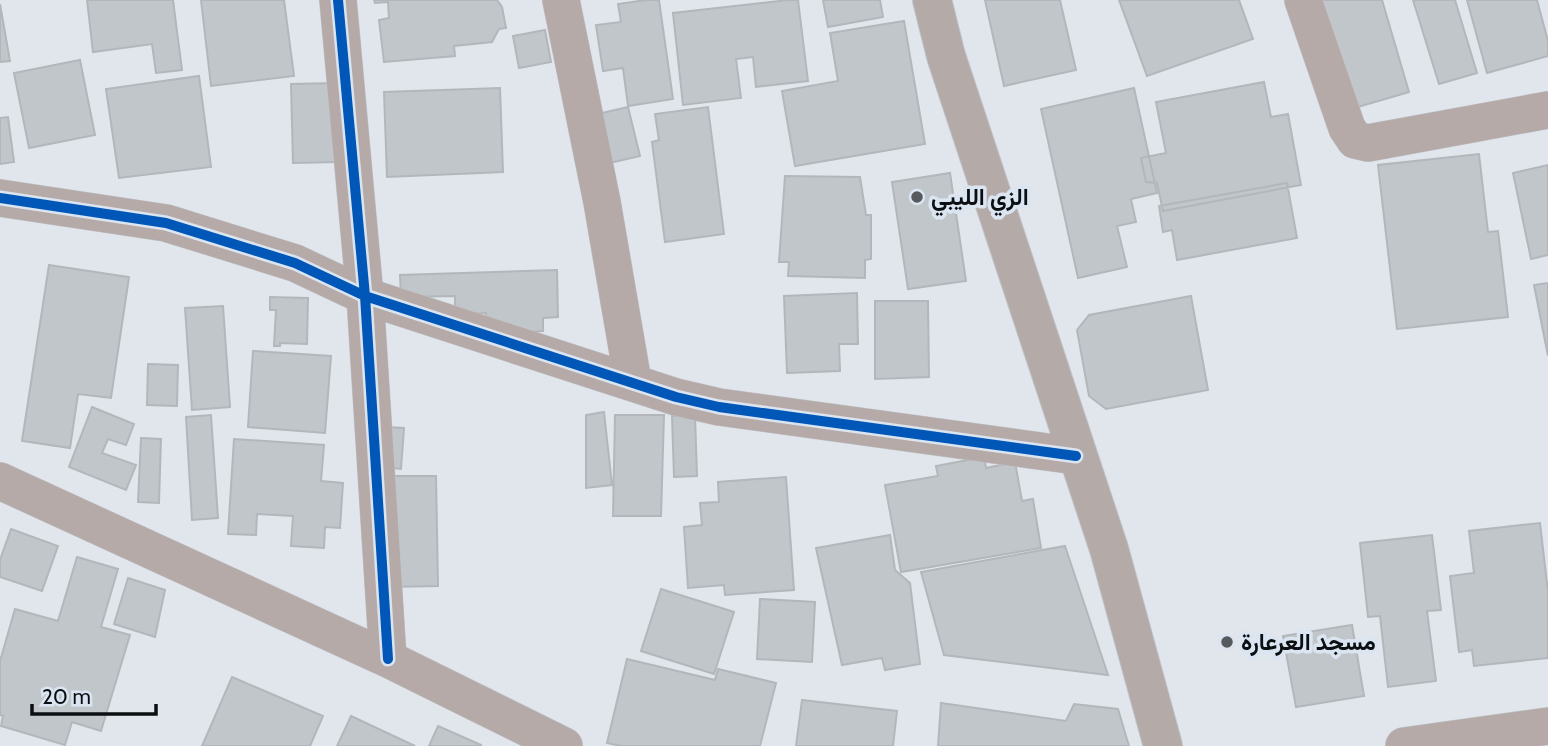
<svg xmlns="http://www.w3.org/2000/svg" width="1548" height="746" font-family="Cabin,Vazirmatn,sans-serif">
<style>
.building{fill:#c1c6ca;stroke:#b3b7bc;stroke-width:2}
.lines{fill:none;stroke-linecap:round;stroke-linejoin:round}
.minor-casing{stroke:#bfc4c8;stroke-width:38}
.secondary-casing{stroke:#bfc4c8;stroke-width:40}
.minor{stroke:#b6aaa9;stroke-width:37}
.secondary{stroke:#b4aaa8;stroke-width:38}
.cycleway-casing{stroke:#dbe5f1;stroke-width:15}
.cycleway{stroke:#0057b8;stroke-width:10}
.poi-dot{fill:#565a5e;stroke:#dbe5f1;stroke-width:2.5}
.labels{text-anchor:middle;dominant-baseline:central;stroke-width:7;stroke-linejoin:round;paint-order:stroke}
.poi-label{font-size:23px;font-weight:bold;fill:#0b0f12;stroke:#dbe5f1;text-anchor:start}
</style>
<rect width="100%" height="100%" fill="#e0e6ec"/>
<path class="building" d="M 87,0 L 173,0 L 182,70 L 156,73 L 152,44 L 93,52 Z
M 201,0 L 284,0 L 294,76 L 211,86 Z
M 374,0 L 497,0 L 502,7 L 506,28 L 499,29 L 492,42 L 454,46 L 455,56 L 384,62 L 379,20 L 389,18 L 388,2 L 375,3 Z
M 646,0 L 659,0 L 673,99 L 628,106 L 623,68 L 603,71 L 596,25 L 621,22 L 618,4 Z
M 788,0 L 798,0 L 808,81 L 756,87 L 753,57 L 736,59 L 741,98 L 683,105 L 673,13 Z
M 823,0 L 880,0 L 883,17 L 828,27 Z
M 985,0 L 1060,0 L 1076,70 L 1004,86 Z
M 1119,0 L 1239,0 L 1253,39 L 1147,76 Z
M 1319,0 L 1382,0 L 1409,92 L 1351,109 Z
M 1413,0 L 1455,0 L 1477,73 L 1439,84 Z
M 1467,0 L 1537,0 L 1548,41 L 1548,56 L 1487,73 Z
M 0,4 L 10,61 L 0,62 Z
M 904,21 L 925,144 L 795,166 L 782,91 L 838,81 L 830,33 Z
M 545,30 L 551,62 L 519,68 L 513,36 Z
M 80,60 L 95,135 L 29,148 L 14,73 Z
M 199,76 L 211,167 L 119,178 L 106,89 Z
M 1264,82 L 1271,117 L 1288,114 L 1301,185 L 1163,211 L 1157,183 L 1146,182 L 1141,158 L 1166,153 L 1156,102 Z
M 338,83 L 340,162 L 293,163 L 291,84 Z
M 500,88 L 503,172 L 387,177 L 384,92 Z
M 1134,88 L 1157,193 L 1131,199 L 1136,222 L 1117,226 L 1127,267 L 1078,278 L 1041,109 Z
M 628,107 L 640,156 L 601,165 L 589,116 Z
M 708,107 L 724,234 L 665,242 L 652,142 L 659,140 L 655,114 Z
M 8,117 L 14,162 L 0,164 L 0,118 Z
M 1479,154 L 1488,232 L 1498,231 L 1508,317 L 1397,329 L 1378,165 Z
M 1548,165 L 1548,255 L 1531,259 L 1513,173 Z
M 950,173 L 966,281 L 908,289 L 892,182 Z
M 785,176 L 860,177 L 866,215 L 871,215 L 871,259 L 865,260 L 865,278 L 788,276 L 789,262 L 779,262 Z
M 1287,183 L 1297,238 L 1177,260 L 1172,230 L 1163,232 L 1159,206 Z
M 49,265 L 129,277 L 111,398 L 78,394 L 70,448 L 22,441 Z
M 557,270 L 558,317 L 543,318 L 543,331 L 504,333 L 486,325 L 486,313 L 455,314 L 455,296 L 401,297 L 400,275 Z
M 1548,283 L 1548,356 L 1534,285 Z
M 857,293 L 858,344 L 839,344 L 840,371 L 787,373 L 784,296 Z
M 1191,296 L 1208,390 L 1106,409 L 1089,396 L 1077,330 L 1089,315 Z
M 270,297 L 308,298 L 307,344 L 280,343 L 280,346 L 274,346 L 276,310 L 270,310 Z
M 875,301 L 928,301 L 929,377 L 875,379 Z
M 223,306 L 230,407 L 192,410 L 185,308 Z
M 253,351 L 331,356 L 325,433 L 248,427 Z
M 148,364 L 178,365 L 177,406 L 147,405 Z
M 92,407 L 134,424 L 126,445 L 108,439 L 102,453 L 136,465 L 126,490 L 69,467 Z
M 604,412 L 612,485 L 586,488 L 586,415 Z
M 211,415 L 218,518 L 192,520 L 186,417 Z
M 615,415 L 664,415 L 661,516 L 613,516 Z
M 672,416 L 695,416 L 697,476 L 674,477 Z
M 385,427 L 404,428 L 401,469 L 383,467 Z
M 141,438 L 161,439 L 159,503 L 138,502 Z
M 234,439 L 324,445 L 321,481 L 343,483 L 340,528 L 325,527 L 324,548 L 291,546 L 293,516 L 257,514 L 256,535 L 228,534 Z
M 984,457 L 986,468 L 1015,462 L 1022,501 L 1033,499 L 1041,548 L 901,572 L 885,485 L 938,476 L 936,466 Z
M 385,476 L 436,476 L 438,586 L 387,587 Z
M 786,477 L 794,590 L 725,595 L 724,585 L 688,588 L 684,527 L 702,525 L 700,503 L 719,502 L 718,482 Z
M 1540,523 L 1548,592 L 1548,658 L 1474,666 L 1472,650 L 1459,652 L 1450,576 L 1474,573 L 1469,531 Z
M 11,529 L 58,546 L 42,591 L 0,577 L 0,560 Z
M 890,535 L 895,570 L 910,583 L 920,664 L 885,670 L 882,658 L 842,665 L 816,548 Z
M 1432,535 L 1441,610 L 1427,611 L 1436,681 L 1388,687 L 1380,616 L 1368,617 L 1360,543 Z
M 1065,546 L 1108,675 L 944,655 L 921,572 Z
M 77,557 L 118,569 L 101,627 L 130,635 L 101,731 L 72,722 L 65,745 L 1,726 L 3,716 L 0,715 L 0,661 L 15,609 L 58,621 Z
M 128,578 L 165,590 L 155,637 L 114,624 Z
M 661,589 L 734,612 L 714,674 L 641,651 Z
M 760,599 L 815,602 L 812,662 L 757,659 Z
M 1352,625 L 1364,696 L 1296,707 L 1283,636 Z
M 627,659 L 715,680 L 718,669 L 776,683 L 760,746 L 621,746 L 607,743 Z
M 232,677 L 323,716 L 310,746 L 202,746 Z
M 802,700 L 897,711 L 893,746 L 796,746 Z
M 941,703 L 1066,721 L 1074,704 L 1118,709 L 1129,746 L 938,746 Z
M 351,716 L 415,746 L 337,746 Z
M 438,726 L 481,745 L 481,746 L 429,746 Z"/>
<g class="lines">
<defs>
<path id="minor" d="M 338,0 L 365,296 L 388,659
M 561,0 L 602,202 L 633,382
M 1303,0 L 1347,128 L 1355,140 L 1368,143 L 1548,110
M 0,198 L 166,223 L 295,263 L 365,296 L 676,397 L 719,407 L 1076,456
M 0,481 L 388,659 L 564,746
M 1404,746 L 1548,726"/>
<path id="secondary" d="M 932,0 L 946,56 L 1109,549 L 1163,746"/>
</defs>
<use href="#minor" class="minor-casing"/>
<use href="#secondary" class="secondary-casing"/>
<use href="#minor" class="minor"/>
<use href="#secondary" class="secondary"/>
<defs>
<path id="cycleway" d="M 338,0 L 365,296 L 388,659
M 0,198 L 166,223 L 295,263 L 365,296 L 676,397 L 719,407 L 1076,456"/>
</defs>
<use href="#cycleway" class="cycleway-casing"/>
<use href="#cycleway" class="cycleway"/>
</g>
<g class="poi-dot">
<circle cx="917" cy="197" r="7"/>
<circle cx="1227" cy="642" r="7"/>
</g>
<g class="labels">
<g class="poi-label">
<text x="931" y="197">الزي الليبي</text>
<text x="1241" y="642">مسجد العرعارة</text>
</g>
</g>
<path d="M32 704v10h124v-10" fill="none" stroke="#0b0f12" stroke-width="3.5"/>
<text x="42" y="704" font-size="21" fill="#0b0f12" stroke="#dbe5f1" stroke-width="5" paint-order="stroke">20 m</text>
</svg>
